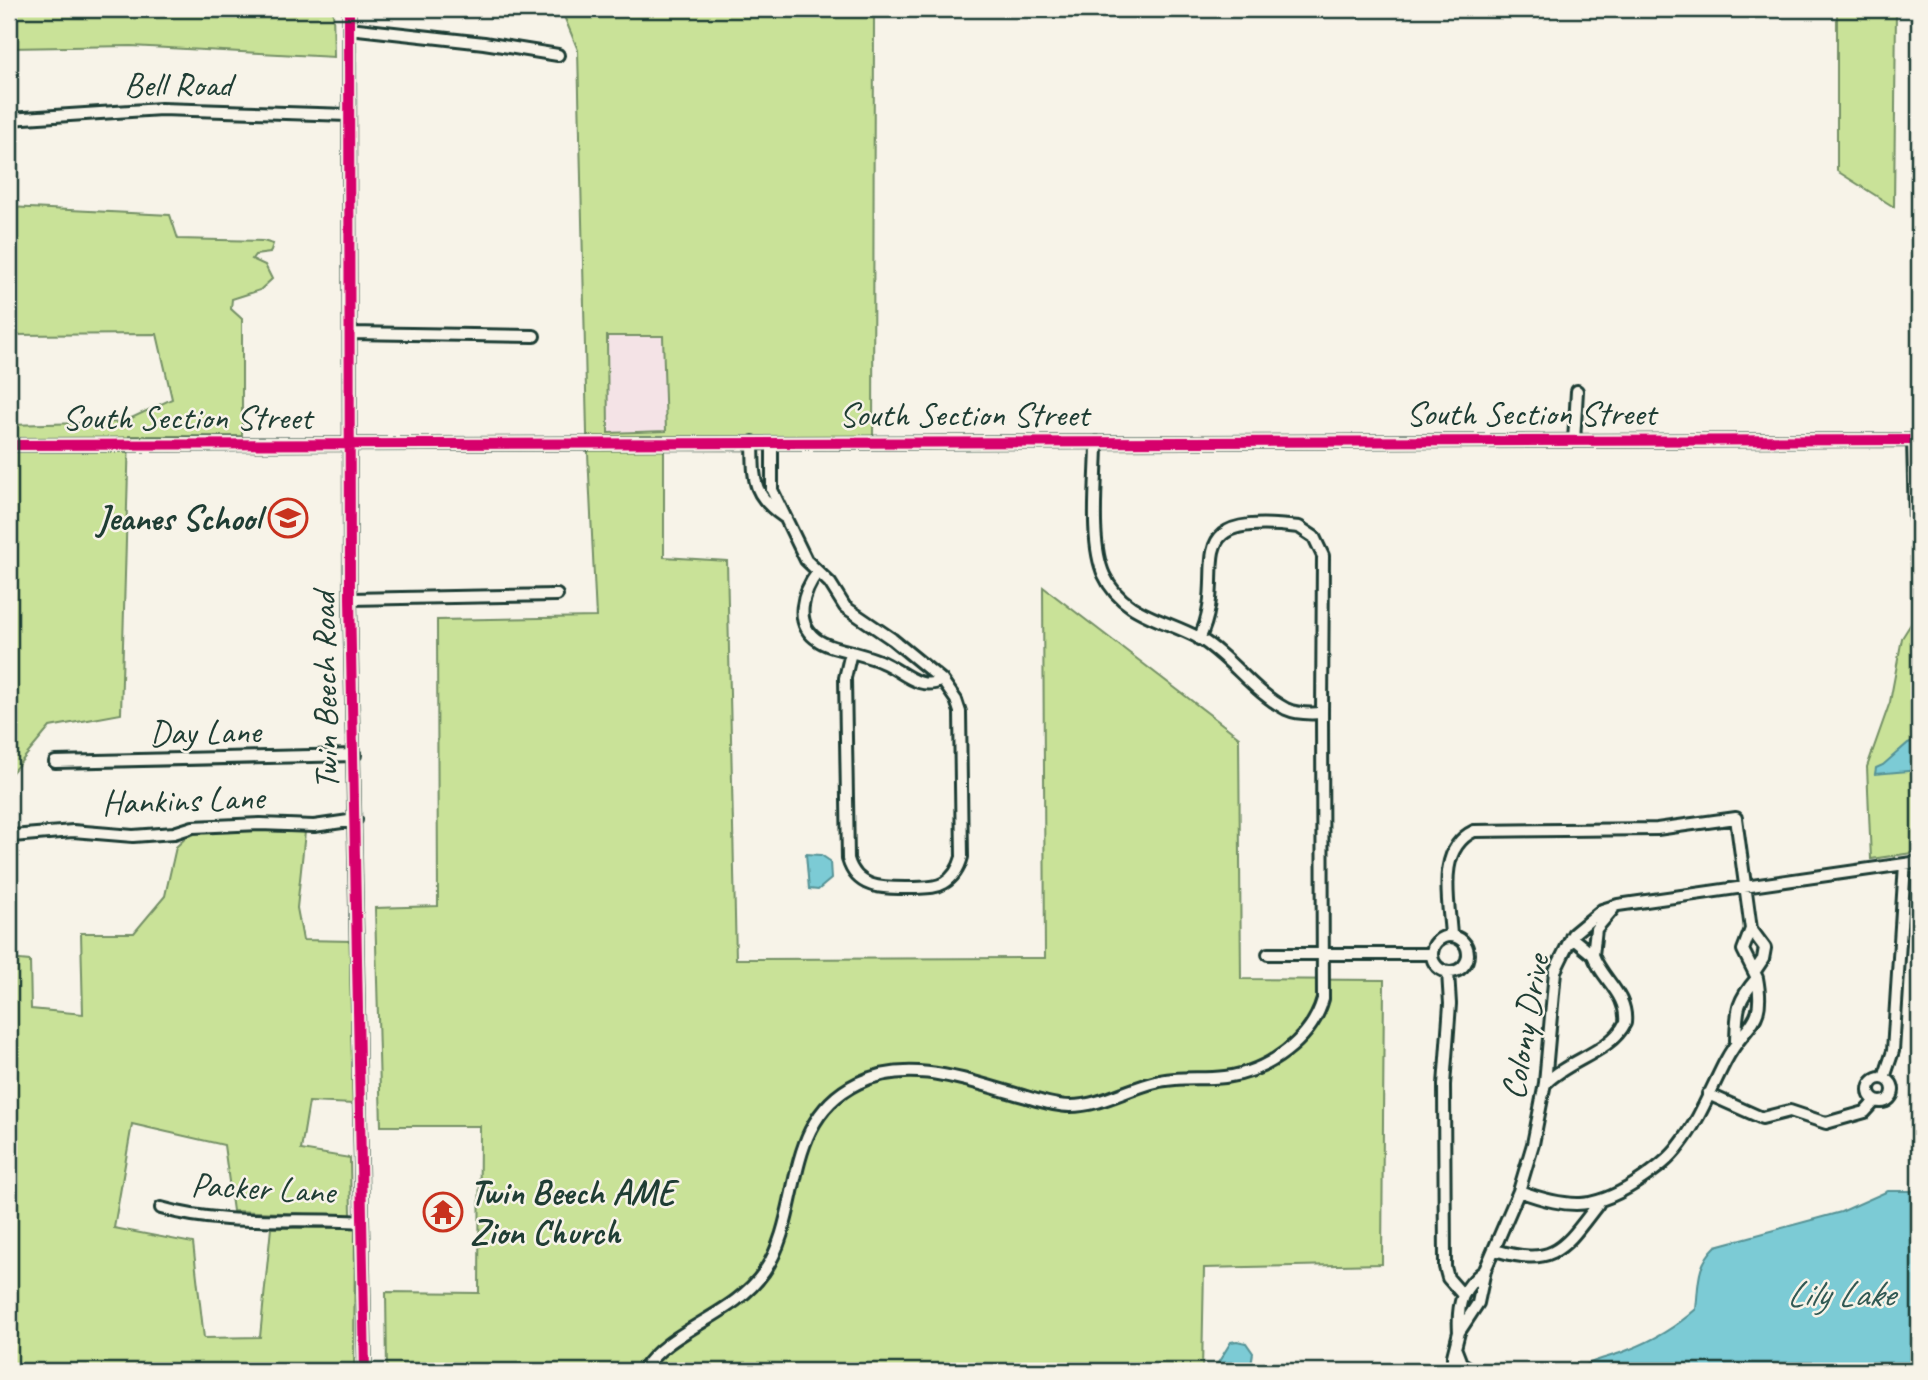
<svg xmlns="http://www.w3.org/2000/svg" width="1928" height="1380" font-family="Caveat,sans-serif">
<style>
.built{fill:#f4e3e6}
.green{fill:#c9e298;stroke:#749066;stroke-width:2;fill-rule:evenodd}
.water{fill:#7bcbd5;stroke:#569295;stroke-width:2}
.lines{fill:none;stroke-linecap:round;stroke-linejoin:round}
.minor-casing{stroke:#1f3d34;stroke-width:16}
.minor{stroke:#f7f3e8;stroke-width:10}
.cycleway-casing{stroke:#f7f3e8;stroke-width:15}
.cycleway{stroke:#d6006c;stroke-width:10}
.labels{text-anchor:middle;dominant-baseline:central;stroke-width:5;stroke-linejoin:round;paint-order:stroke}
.street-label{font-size:35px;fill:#1f3d34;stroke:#f7f3e8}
.poi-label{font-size:35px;font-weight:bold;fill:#1f3d34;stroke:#f7f3e8;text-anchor:end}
.water-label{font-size:37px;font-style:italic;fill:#315954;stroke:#f7f3e8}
</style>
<rect width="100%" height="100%" fill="#f7f3e8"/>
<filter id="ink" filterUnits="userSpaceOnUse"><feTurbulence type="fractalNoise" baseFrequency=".0143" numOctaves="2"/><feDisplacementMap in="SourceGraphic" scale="14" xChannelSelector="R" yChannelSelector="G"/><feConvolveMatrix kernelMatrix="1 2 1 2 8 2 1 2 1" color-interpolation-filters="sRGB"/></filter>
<g filter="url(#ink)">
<path class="built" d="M 607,336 L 663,336 L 666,431 L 608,433 Z"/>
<path class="green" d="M 9,9 L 333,9 L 334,57 L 131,46 L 9,48 Z
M 561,9 L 874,9 L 873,449 L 664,450 L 664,557 L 727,561 L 736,959 L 1045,958 L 1043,587 L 1239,737 L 1241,979 L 1384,980 L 1382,1264 L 1204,1268 L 1202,1371 L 387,1371 L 386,1292 L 479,1293 L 480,1126 L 381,1126 L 375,908 L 438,906 L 437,620 L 596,617 L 587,433 L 578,50 ZM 607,336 L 663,336 L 666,431 L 608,433 Z
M 1837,9 L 1896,9 L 1894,207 L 1837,171 Z
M 9,207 L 170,215 L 178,239 L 263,241 L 273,244 L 270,253 L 255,255 L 252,259 L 265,265 L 272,279 L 260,290 L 232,299 L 231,309 L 242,319 L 242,436 L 129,436 L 121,714 L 50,727 L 9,776 L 9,425 L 123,422 L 172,399 L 157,334 L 9,335 Z
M 1919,611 L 1919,852 L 1871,859 L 1867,767 L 1890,702 L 1902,638 Z
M 261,829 L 305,832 L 297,908 L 303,940 L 352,941 L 354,1104 L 309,1102 L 301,1150 L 350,1158 L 351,1216 L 233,1211 L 224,1145 L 132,1124 L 114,1228 L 193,1243 L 204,1338 L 260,1337 L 271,1228 L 355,1228 L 354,1371 L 9,1371 L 9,959 L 30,961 L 31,1009 L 83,1014 L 81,933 L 134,933 L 165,896 L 176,847 L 191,833 Z"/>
<path class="water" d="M 1919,739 L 1919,770 L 1875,774 L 1876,768 L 1883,765 L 1908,743 Z
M 806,854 L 821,855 L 830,861 L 831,879 L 818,890 L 809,889 Z
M 1888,1191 L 1919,1191 L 1919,1371 L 1576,1371 C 1592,1359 1610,1358 1628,1350 C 1652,1341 1677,1326 1696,1309 C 1699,1284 1696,1265 1716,1246 L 1841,1212 Z
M 1237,1341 L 1246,1343 L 1253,1353 L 1250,1371 L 1213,1371 L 1231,1342 Z"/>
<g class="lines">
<defs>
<path id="minor" d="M 349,9 L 350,599 L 365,1371
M 349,28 L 484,43 L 558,55
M 9,119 L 161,109 L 349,115
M 350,333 L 534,336
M 1913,440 L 1915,519
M 1574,441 L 1577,391
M 753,442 C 754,479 751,494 784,517
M 1097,442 C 1097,479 1089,542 1104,575 C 1122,615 1164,619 1199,638 C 1231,657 1253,692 1286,709 C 1297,714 1310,714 1322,713 L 1323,556 L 1314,537 L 1299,527 C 1169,511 1233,572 1199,639
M 772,443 L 772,490 L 806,560 L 830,583 L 845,607 L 892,639 L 942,680 L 956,700 L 960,712 L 962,857 C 959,868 954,877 944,883 C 934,889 922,887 911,888 C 884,888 857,890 848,859 L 845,678 L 851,652 C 862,655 874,658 884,663 C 902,671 920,692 942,680
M 9,445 L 1919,440
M 818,572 C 803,591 792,624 819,641 C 828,647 841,649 851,652
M 350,599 L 557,595
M 55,762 L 355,755
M 12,836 L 73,831 L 133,836 L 174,833 L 193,827 L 260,824 L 314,826 L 356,820
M 1451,935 C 1449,901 1436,849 1474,831 L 1657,829 L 1736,818 L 1751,929
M1432 954a18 18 0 1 1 36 0a18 18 0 1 1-36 0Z
M 1571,937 L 1593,955 L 1596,929 L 1613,909
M 1268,954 L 1432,954
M 1755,971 L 1763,959 L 1765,948 L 1751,929 L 1743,950 L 1757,978
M 1448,972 L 1450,1004 L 1444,1085 L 1445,1267 L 1448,1278 L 1462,1294
M1869 1090a12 12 0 1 1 24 0a12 12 0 1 1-24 0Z
M 1884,1078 L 1893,1051 L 1905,864
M 1546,1083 C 1568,1060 1611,1052 1625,1023 C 1628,994 1602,980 1593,955
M 1708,1094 L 1762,1118 L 1790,1111 L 1826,1123 L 1865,1112 L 1875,1101
M 1519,1191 C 1571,1210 1597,1210 1643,1178 C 1656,1169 1670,1159 1679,1146 C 1699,1121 1711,1089 1725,1062 C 1746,1021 1766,1027 1757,978 C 1736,1002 1737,1010 1736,1041
M 161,1208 C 226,1227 296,1217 362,1222
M 1495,1250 C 1555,1268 1564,1248 1598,1204
M 1459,1332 C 1457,1302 1462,1288 1485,1270
M 1456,1350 L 1461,1363 L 1473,1371
M 642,1371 C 669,1329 734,1316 764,1272 C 805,1212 780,1121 858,1083 C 911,1057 970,1082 1023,1096 C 1037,1100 1054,1106 1070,1106 C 1100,1106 1127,1089 1156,1082 C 1178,1076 1202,1080 1225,1077 C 1267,1072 1312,1040 1323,999 L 1322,713
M 1453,1371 L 1453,1356 L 1459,1332 L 1478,1303 L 1485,1270 L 1519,1191 L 1533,1144 L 1545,1083 L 1555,971 L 1573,934 L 1602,910 L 1618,905 L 1919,862"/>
</defs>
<use href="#minor" class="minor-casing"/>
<use href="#minor" class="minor"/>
<defs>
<path id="cycleway" d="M 349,9 L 350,599 L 365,1371
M 9,445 L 1919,440"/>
</defs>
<use href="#cycleway" class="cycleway-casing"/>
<use href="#cycleway" class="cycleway"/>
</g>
</g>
<defs>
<symbol id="school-ring" viewBox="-11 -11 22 22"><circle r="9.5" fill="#f7f3e8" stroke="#c8321e" stroke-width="1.5"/><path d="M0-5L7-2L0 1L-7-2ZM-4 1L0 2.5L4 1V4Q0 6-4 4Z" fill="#c8321e"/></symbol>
<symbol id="temple-ring" viewBox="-11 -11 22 22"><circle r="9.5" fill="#f7f3e8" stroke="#c8321e" stroke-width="1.5"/><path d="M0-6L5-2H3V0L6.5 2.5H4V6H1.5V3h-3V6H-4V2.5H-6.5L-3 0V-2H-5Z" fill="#c8321e"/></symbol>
</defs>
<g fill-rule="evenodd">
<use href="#school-ring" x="266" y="496" width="44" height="44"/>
<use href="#temple-ring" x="421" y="1190" width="44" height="44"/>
</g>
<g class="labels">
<g class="street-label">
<text x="178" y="84">Bell Road</text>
<text x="1531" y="413">South Section Street</text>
<text x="964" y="414">South Section Street</text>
<text x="187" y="417">South Section Street</text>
<text transform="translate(325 691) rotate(-91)">Twin Beech Road</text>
<text transform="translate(205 732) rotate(-1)">Day Lane</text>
<text transform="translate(183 800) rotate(-2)">Hankins Lane</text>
<text transform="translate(1525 1027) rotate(-80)">Colony Drive</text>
<text transform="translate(263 1188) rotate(3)">Packer Lane</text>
</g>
<g class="poi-label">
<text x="261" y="518">Jeanes School</text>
<text x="470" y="1192" text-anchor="start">Twin Beech AME<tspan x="470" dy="40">Zion Church</tspan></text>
</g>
<g class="water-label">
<text x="1840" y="1293">Lily Lake</text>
</g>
</g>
<rect width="1928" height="1380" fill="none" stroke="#f7f3e8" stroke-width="35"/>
<rect x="18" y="18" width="1893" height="1345" fill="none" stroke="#1f3d34" stroke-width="2.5" filter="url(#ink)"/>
</svg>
